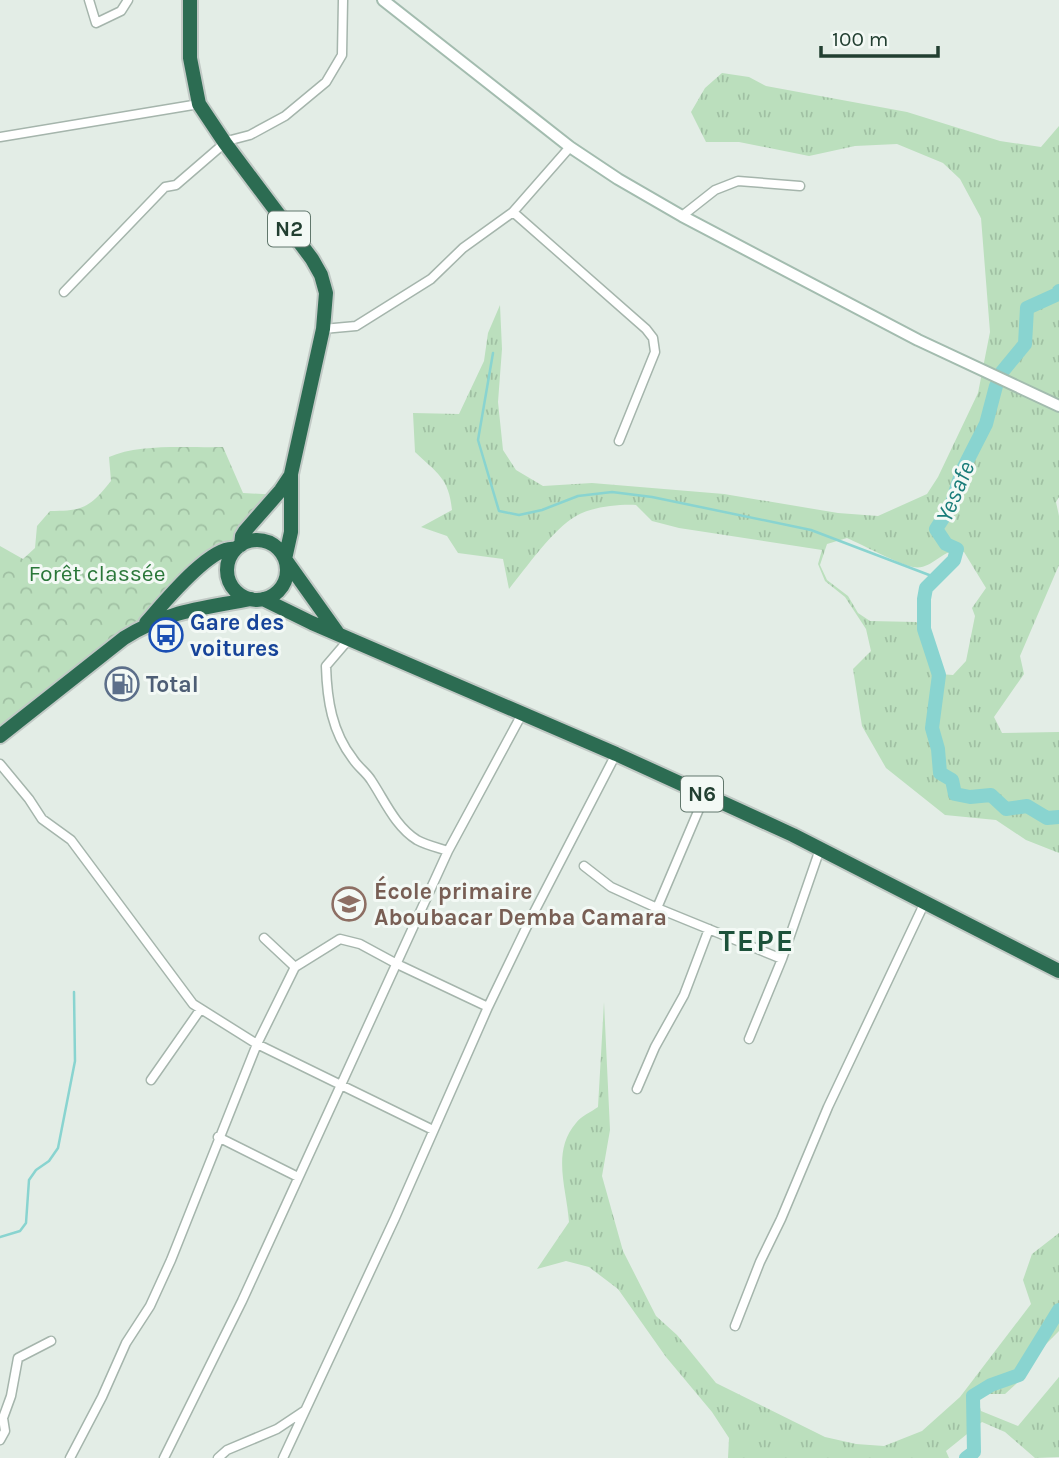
<svg xmlns="http://www.w3.org/2000/svg" width="1059" height="1458" font-family="Karla,sans-serif">
<style>
.grass{fill:url(#grass-tufts);fill-rule:evenodd}
.forest{fill:url(#forest-crowns)}
.lines{fill:none;stroke-linecap:round;stroke-linejoin:round}
.stream{stroke:#89d4d0;stroke-width:2.5}
.river{stroke:#89d4d0;stroke-width:14}
.street-casing{stroke:#a5b5ac;stroke-width:11}
.secondary-casing{stroke:#a3bcaf;stroke-width:14}
.highway-casing{stroke:#c1c9c5;stroke-width:18}
.street{stroke:#fff;stroke-width:8}
.secondary{stroke:#fff;stroke-width:10}
.highway{stroke:#2c6c52;stroke-width:14}
.labels{text-anchor:middle;dominant-baseline:central;stroke-width:6;stroke-linejoin:round;paint-order:stroke}
.shield{fill:#f3f9f5;stroke:#61776c;stroke-width:2}
.shield-label{font-size:21px;font-weight:bold;fill:#223f31}
.park-label{font-size:23px;fill:#2a7739;stroke:#f3f9f5}
.transit-label{font-size:23px;font-weight:bold;fill:#164399;stroke:#f3f9f5;text-anchor:start}
.service-label{font-size:23px;font-weight:bold;fill:#4e5e75;stroke:#f3f9f5;text-anchor:start}
.education-label{font-size:23px;font-weight:bold;fill:#785e54;stroke:#f3f9f5;text-anchor:start}
.water-label{font-size:24px;font-style:italic;fill:#1a7d7a;stroke:#f3f9f5}
.district-label{font-size:30px;font-weight:bold;letter-spacing:2px;fill:#1d523a;stroke:#f3f9f5}
</style>
<defs>
<pattern id="grass-tufts" width="24" height="20" patternUnits="userSpaceOnUse" patternTransform="scale(1.75)"><rect width="24" height="20" fill="#bbdfbd"/><path d="M3 7l-1-3M5 7V3M7 7l1-3M15 17l-1-3M17 17v-4M19 17l1-3" fill="none" stroke="#a0c0a3"/></pattern>
<pattern id="forest-crowns" width="20" height="18" patternUnits="userSpaceOnUse" patternTransform="scale(1.75)"><rect width="20" height="18" fill="#bbdfbd"/><path d="M2 6a3 3 0 1 1 6 0M12 15a3 3 0 1 1 6 0" fill="none" stroke="#a0c0a3"/></pattern>
</defs>
<rect width="100%" height="100%" fill="#e3ede6"/>
<path class="grass" d="M 722,73 L 749,77 L 766,86 L 907,112 L 1000,141 L 1041,147 L 1059,126 L 1059,497 L 1056,502 L 1059,516 L 1059,565 L 1020,656 L 1024,674 L 994,717 L 1002,733 L 1059,732 L 1059,853 L 1026,840 L 996,820 L 945,815 L 886,768 L 862,726 L 853,669 L 871,651 L 866,629 L 845,597 L 825,581 L 818,564 L 822,550 L 679,528 L 652,521 L 636,505 C 619,504 591,507 576,516 C 553,529 526,568 509,589 L 503,559 L 458,553 L 447,536 L 421,527 L 452,510 C 449,478 437,473 415,452 L 413,413 L 459,414 L 484,361 L 488,333 L 500,305 L 502,349 L 498,402 L 503,450 L 516,470 L 543,486 L 592,483 L 724,494 L 838,513 L 878,516 L 927,494 L 938,477 L 978,393 L 990,332 L 981,218 L 960,179 L 943,163 L 897,144 L 855,146 L 809,156 L 739,142 L 706,142 L 691,112 L 705,88 ZM 847,538 C 863,545 898,564 913,567 C 934,571 943,545 964,552 L 986,588 L 972,608 L 975,616 L 966,661 L 953,675 L 939,674 L 924,629 L 916,622 L 870,621 L 858,613 L 848,596 L 827,580 L 820,565 L 827,544 Z
M 604,1002 L 610,1130 L 602,1176 L 623,1251 L 656,1316 L 677,1335 L 716,1383 L 825,1437 L 856,1444 L 884,1446 L 922,1431 L 960,1397 L 1031,1304 L 1023,1280 L 1032,1254 L 1059,1233 L 1059,1331 L 1046,1344 L 1016,1384 L 1005,1394 L 985,1394 L 978,1401 L 981,1411 L 1018,1426 L 1059,1377 L 1059,1457 L 1035,1458 L 1005,1432 L 982,1422 L 946,1451 L 949,1458 L 728,1458 L 729,1438 L 712,1412 L 666,1357 L 618,1289 L 589,1267 L 566,1261 L 537,1269 L 569,1222 C 567,1189 551,1152 576,1123 C 581,1116 591,1112 598,1107 Z"/>
<path class="forest" d="M 223,447 L 243,493 L 280,495 L 179,598 L 147,620 L 137,634 L 0,744 L 0,546 L 23,559 L 35,548 L 37,526 L 50,511 C 84,511 90,507 111,481 L 109,457 C 139,443 190,448 223,447 Z"/>
<g class="lines">
<path class="stream" d="M 493,353 L 478,440 L 499,511 L 519,515 L 542,510 L 578,496 L 612,492 L 652,497 L 811,530 L 937,578
M 0,1237 L 20,1231 L 26,1223 L 29,1180 L 36,1170 L 49,1161 L 58,1148 L 75,1061 L 74,992"/>
<path class="river" d="M 1002,372 L 1025,344 L 1027,308 L 1058,294 L 1059,291
M 996,386 L 986,424 L 962,471 L 951,506 L 936,529 L 946,544 L 957,549 L 954,560 L 926,588 L 924,599 L 924,629 L 939,675 L 932,728 L 938,749 L 940,773 L 952,780 L 955,794 L 970,797 L 991,795 L 1006,809 L 1027,806 L 1047,818 L 1059,817
M 966,1458 L 974,1452 L 973,1396 L 991,1385 L 1019,1375 L 1059,1310"/>
<defs>
<path id="street" d="M 89,0 L 96,23 L 121,11 L 128,0
M 0,137 L 199,104
M 513,212 L 646,329 L 653,338 L 655,352 L 619,441
M 682,216 L 715,190 L 738,181 L 800,186
M 64,292 L 165,187 L 176,185 L 227,141 L 250,135 L 285,116 L 326,82 L 342,55 L 343,0
M 323,329 L 356,326 L 431,279 L 463,248 L 513,212 L 570,147
M 350,638 L 326,666 C 327,700 332,732 353,759 C 358,767 366,772 371,780 C 385,801 395,826 417,840 C 426,845 439,848 448,851
M 0,764 L 29,799 L 42,819 L 71,840 L 193,1004 L 257,1044 L 433,1130
M 705,795 L 657,908 L 782,959
M 584,866 L 611,887 L 657,908
M 264,938 L 295,967 L 340,939 L 360,944 L 397,964 L 488,1007
M 749,1039 L 782,959 L 820,849
M 151,1080 L 200,1010
M 637,1089 L 655,1047 L 684,995 L 709,929
M 218,1137 L 298,1177
M 735,1326 L 760,1262 L 781,1219 L 828,1107 L 925,902
M 0,1440 L 5,1431 L 3,1418 L 11,1396 L 18,1358 L 51,1341
M 70,1458 L 102,1397 L 126,1343 L 150,1306 L 171,1260 L 257,1044 L 295,967
M 164,1458 L 242,1301 L 448,851 L 522,714
M 218,1458 L 227,1450 L 277,1429 L 304,1411
M 283,1458 L 395,1218 L 488,1007 L 529,922 L 616,754"/>
<path id="secondary" d="M 383,0 L 570,147 L 618,179 L 682,216 L 918,340 L 1059,406"/>
<path id="highway" d="M 190,0 L 190,58 L 199,104 L 225,143 L 312,259 L 321,275 L 326,293 L 323,329 L 291,474 L 291,532 L 285,559 L 337,632
M227 570a30 30 0 1 1 60 0a30 30 0 1 1-60 0Z
M 241,545 L 242,536 L 245,531 L 281,490 L 291,475
M 263,599 L 312,623 L 616,754 L 793,835 L 1059,971
M 146,623 C 162,605 211,544 235,549
M 0,736 L 124,638 C 169,610 201,609 251,599"/>
</defs>
<use href="#street" class="street-casing"/>
<use href="#secondary" class="secondary-casing"/>
<use href="#highway" class="highway-casing"/>
<use href="#street" class="street"/>
<use href="#secondary" class="secondary"/>
<use href="#highway" class="highway"/>
</g>
<defs>
<symbol id="bus-ring" viewBox="-11 -11 22 22"><circle r="9.5" fill="#f3f9f5" stroke="#1a4fb4" stroke-width="1.5"/><path d="M-5-6H5V4H4V6H2V4H-2V6H-4V4H-5ZM-3.5-4V0h7V-4ZM-3.5 1.2v1.5H-2V1.2ZM2 1.2v1.5H3.5V1.2Z" fill="#1a4fb4"/></symbol>
<symbol id="fuel-ring" viewBox="-11 -11 22 22"><circle r="9.5" fill="#f3f9f5" stroke="#5c6f8a" stroke-width="1.5"/><path d="M-5.5-6h7V0h2V4h1.3V-2.5L3-4.5l.8-.8L6-3V5H2.5V1h-1V6h-7ZM-4.2-4.7v3.2H.2V-4.7Z" fill="#5c6f8a"/></symbol>
<symbol id="school-ring" viewBox="-11 -11 22 22"><circle r="9.5" fill="#f3f9f5" stroke="#8d6e63" stroke-width="1.5"/><path d="M0-5L7-2L0 1L-7-2ZM-4 1L0 2.5L4 1V4Q0 6-4 4Z" fill="#8d6e63"/></symbol>
</defs>
<g fill-rule="evenodd">
<use href="#bus-ring" x="147" y="616" width="38" height="38"/>
<use href="#fuel-ring" x="103" y="665" width="38" height="38"/>
<use href="#school-ring" x="330" y="885" width="38" height="38"/>
</g>
<g class="labels">
<g class="shield">
<rect x="268" y="211.5" width="42" height="35" rx="5"/>
<rect x="681" y="776.5" width="42" height="35" rx="5"/>
</g>
<g class="shield-label">
<text x="289" y="229">N2</text>
<text x="702" y="794">N6</text>
</g>
<g class="park-label">
<text x="97" y="573">Forêt classée</text>
</g>
<g class="transit-label">
<text x="190" y="622">Gare des<tspan x="190" dy="26">voitures</tspan></text>
</g>
<g class="service-label">
<text x="146" y="684">Total</text>
</g>
<g class="education-label">
<text x="374" y="891">École primaire<tspan x="374" dy="26">Aboubacar Demba Camara</tspan></text>
</g>
<g class="water-label">
<text transform="translate(955 492) rotate(-67)">Yesafe</text>
</g>
<g class="district-label">
<text x="757" y="941">TEPE</text>
</g>
</g>
<path d="M821 46v10h117v-10" fill="none" stroke="#223f31" stroke-width="3.5"/>
<text x="832" y="46" font-size="21" fill="#223f31" stroke="#f3f9f5" stroke-width="5" paint-order="stroke">100 m</text>
</svg>
